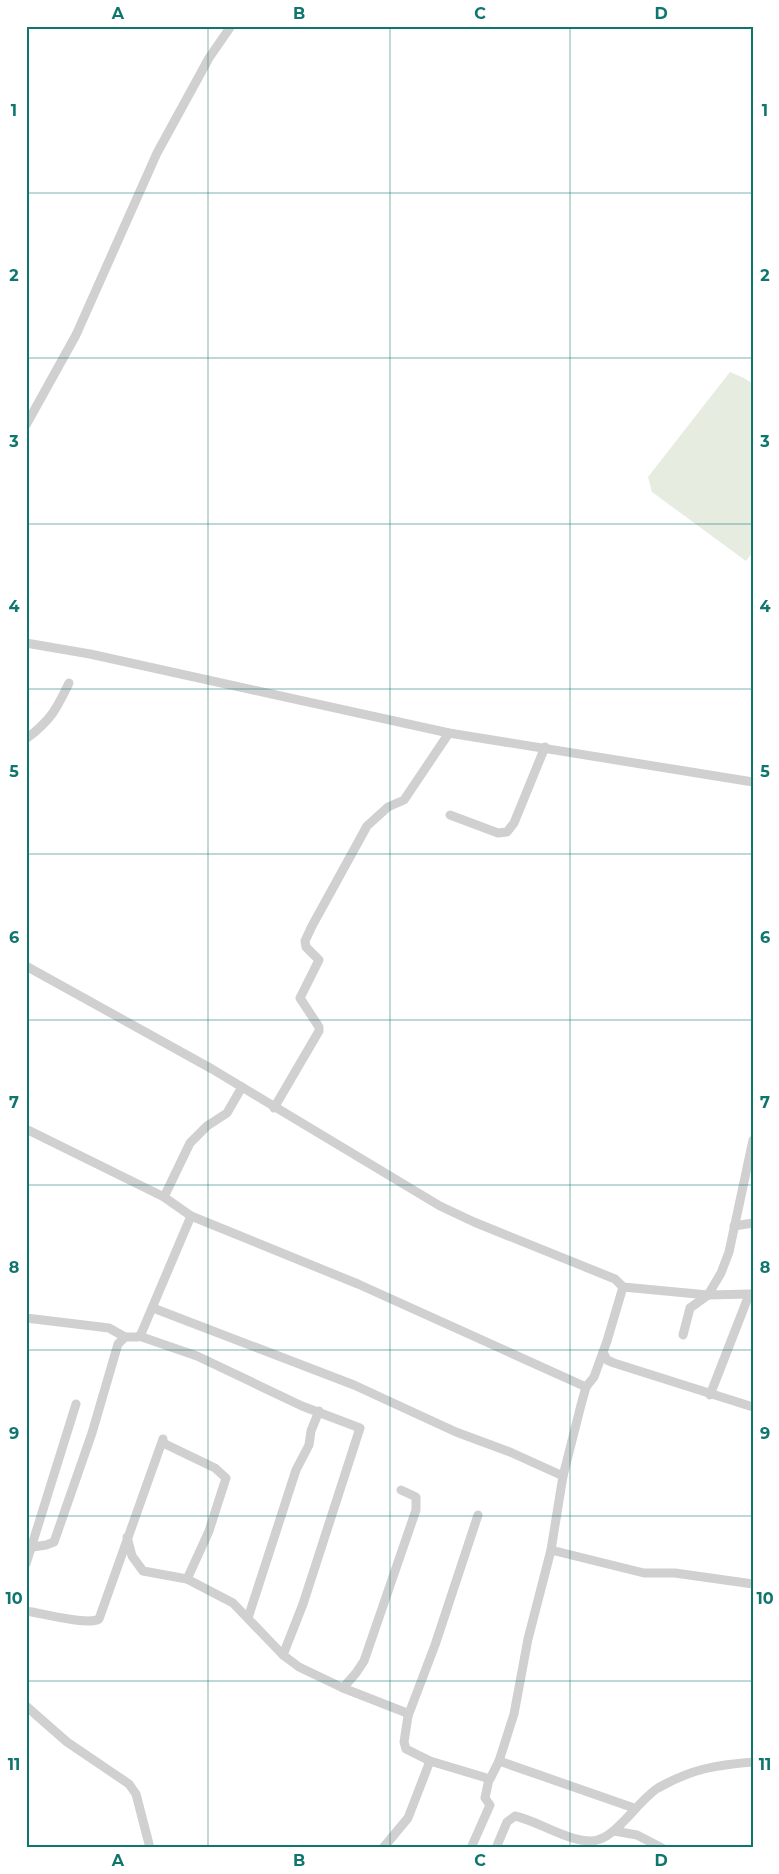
<svg xmlns="http://www.w3.org/2000/svg" width="779" height="1874" font-family="Montserrat,sans-serif">
<style>
.green{fill:#e6ecdf}
.lines{fill:none;stroke-linecap:round;stroke-linejoin:round}
.minor{stroke:#d0d0d0;stroke-width:9}
.grid{fill:none;stroke:#0f766e;stroke-width:1;stroke-opacity:0.55}
.neatline{fill:none;stroke:#0f766e;stroke-width:2}
.grid-label{font-size:16px;text-anchor:middle;font-weight:bold;fill:#0f766e}
</style>
<rect width="100%" height="100%" fill="#fff"/>
<polygon class="green" points="730,372 744,378 753,384 753,552 746,561 652,492 648,477"/>
<g class="lines">
<g class="minor">
<polyline points="26,425 76,335 157,153 209,58 231,26"/>
<polyline points="26,643 90,654 449,733 753,782"/>
<path d="M26,739C51,720 56,710 69,683"/>
<polyline points="450,815 498,833 507,832 514,823 545,747"/>
<path d="M26,966L212,1069L440,1206L474,1222L615,1279L623,1287L607,1341L594,1377L586,1387L581,1405L563,1476L551,1550L528,1639L514,1714L499,1761L490,1779L430,1761L406,1749L404,1742L408,1716L407,1713L343,1688L299,1667L283,1655L233,1603L187,1579L209,1531L226,1478L215,1468L163,1443V1439L99,1619C87,1626 41,1613 26,1611"/>
<polyline points="274,1108 319,1031 319,1027 300,998 319,960 306,947 305,941 312,926 367,826 388,807 404,800 449,733"/>
<polyline points="26,1129 164,1197 191,1216 358,1284 586,1387"/>
<polyline points="164,1197 190,1143 207,1126 227,1113 242,1087"/>
<polyline points="734,1226 753,1223"/>
<polyline points="623,1287 708,1295 750,1294"/>
<polyline points="153,1308 354,1385 456,1432 510,1452 563,1476"/>
<polyline points="26,1318 109,1328 125,1337"/>
<polyline points="683,1335 690,1308 708,1295 721,1273 729,1252 753,1140"/>
<polyline points="139,1336 197,1356 302,1406 360,1428 303,1604 283,1655"/>
<polyline points="603,1352 607,1360 614,1363 753,1407"/>
<polyline points="710,1395 747,1300 753,1293"/>
<polyline points="127,1537 132,1556 143,1571 187,1579"/>
<polyline points="26,1548 46,1545 54,1542 92,1433 118,1344 125,1337 138,1337 141,1334 191,1216"/>
<polyline points="551,1550 644,1573 675,1573 753,1584"/>
<polyline points="26,1564 76,1404"/>
<polyline points="248,1618 296,1470 309,1445 311,1431 319,1411"/>
<polyline points="343,1688 356,1673 364,1661 416,1510 416,1497 401,1490"/>
<polyline points="26,1706 67,1742 129,1784 136,1794 150,1848"/>
<polyline points="408,1716 435,1645 478,1515"/>
<polyline points="499,1761 634,1808"/>
<polyline points="614,1831 637,1835 662,1848"/>
<polyline points="383,1848 408,1818 430,1761"/>
<polyline points="471,1848 490,1805 485,1798 489,1779"/>
<path d="M496,1848L507,1822L515,1816C538,1821 567,1841 591,1841C615,1841 637,1801 658,1788C691,1769 716,1765 753,1762"/>
</g>
</g>
<path class="grid" d="M208,26V1848M390,26V1848M570,26V1848M26,193H753M26,358H753M26,524H753M26,689H753M26,854H753M26,1020H753M26,1185H753M26,1350H753M26,1516H753M26,1681H753"/>
<rect width="779" height="1874" fill="none" stroke="#ffffff" stroke-width="55"/>
<rect x="28" y="28" width="724" height="1818" class="neatline"/>
<g class="grid-label">
<text x="118" y="19">A</text>
<text x="299" y="19">B</text>
<text x="480" y="19">C</text>
<text x="661" y="19">D</text>
<text x="14" y="116">1</text>
<text x="765" y="116">1</text>
<text x="14" y="281">2</text>
<text x="765" y="281">2</text>
<text x="14" y="447">3</text>
<text x="765" y="447">3</text>
<text x="14" y="612">4</text>
<text x="765" y="612">4</text>
<text x="14" y="777">5</text>
<text x="765" y="777">5</text>
<text x="14" y="943">6</text>
<text x="765" y="943">6</text>
<text x="14" y="1108">7</text>
<text x="765" y="1108">7</text>
<text x="14" y="1273">8</text>
<text x="765" y="1273">8</text>
<text x="14" y="1439">9</text>
<text x="765" y="1439">9</text>
<text x="14" y="1604">10</text>
<text x="765" y="1604">10</text>
<text x="14" y="1770">11</text>
<text x="765" y="1770">11</text>
<text x="118" y="1866">A</text>
<text x="299" y="1866">B</text>
<text x="480" y="1866">C</text>
<text x="661" y="1866">D</text>
</g>
</svg>
